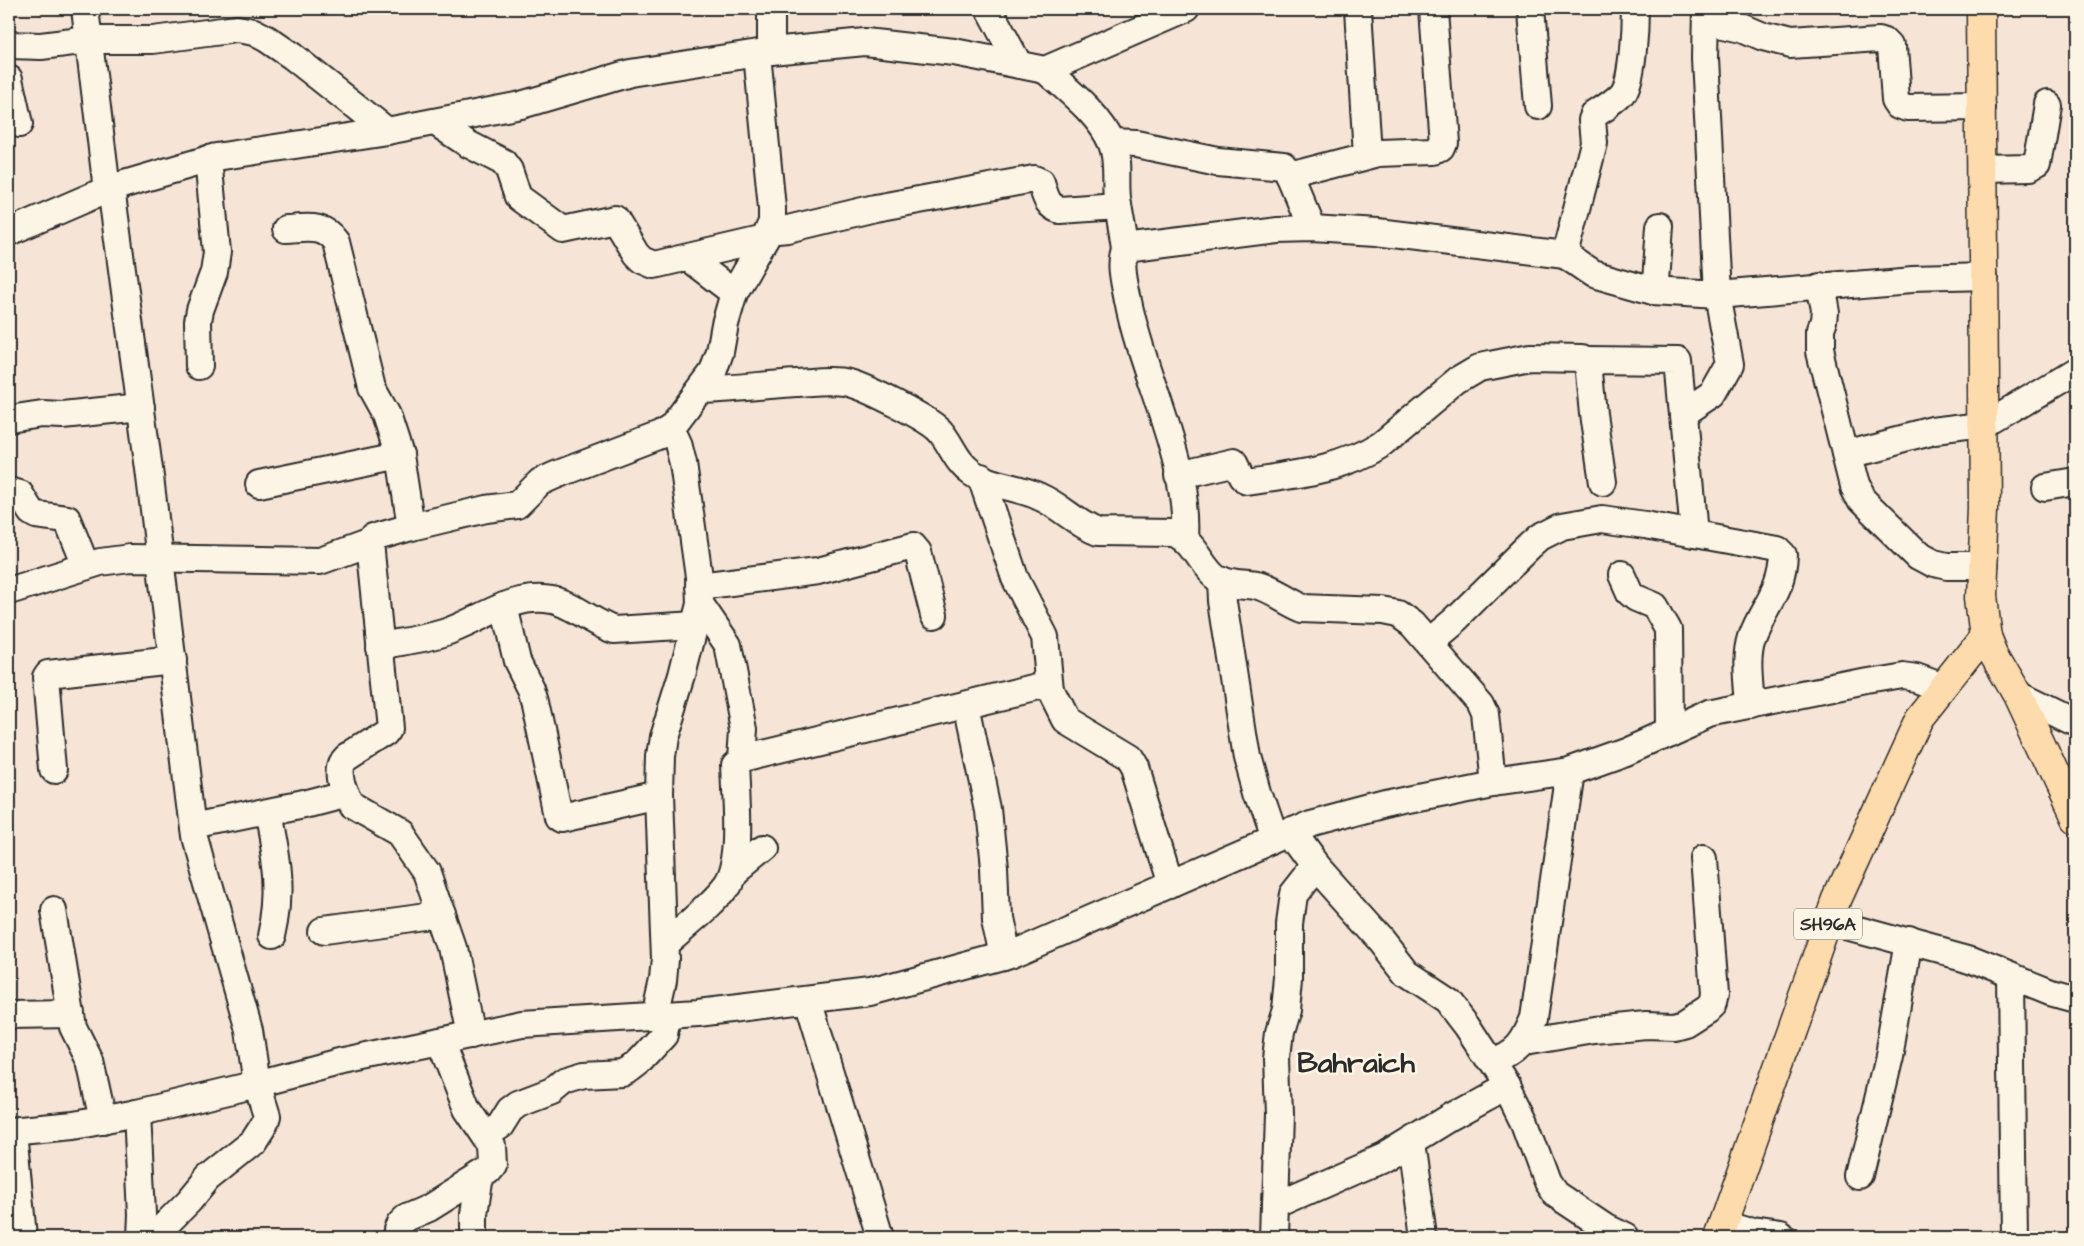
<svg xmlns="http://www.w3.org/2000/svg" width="2084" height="1246" font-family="'Architects Daughter',sans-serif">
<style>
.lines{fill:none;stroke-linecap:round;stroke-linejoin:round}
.minor-casing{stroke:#2b2b2b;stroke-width:30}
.major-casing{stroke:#2b2b2b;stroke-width:31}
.minor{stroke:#fcf5e5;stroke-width:26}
.major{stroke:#fddbac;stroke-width:28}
.labels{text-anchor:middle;stroke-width:5;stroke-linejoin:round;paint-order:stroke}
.shield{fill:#fcf5e5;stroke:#6a6863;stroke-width:1}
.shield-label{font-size:18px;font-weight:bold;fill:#2b2b2b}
.town-label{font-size:29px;font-weight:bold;fill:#2b2b2b;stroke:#fcf5e5}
</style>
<rect width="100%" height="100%" fill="#f6e5d7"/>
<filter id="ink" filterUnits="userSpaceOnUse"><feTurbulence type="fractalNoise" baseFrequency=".02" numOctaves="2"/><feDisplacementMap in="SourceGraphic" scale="10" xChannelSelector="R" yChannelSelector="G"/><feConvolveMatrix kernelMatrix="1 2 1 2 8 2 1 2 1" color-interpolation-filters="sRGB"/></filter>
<g filter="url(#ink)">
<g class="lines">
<defs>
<g id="minor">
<polyline points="85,9 107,190"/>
<polyline points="989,9 1019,65"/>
<polyline points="1358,9 1367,155"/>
<polyline points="1530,9 1538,106"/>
<polyline points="1707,20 1742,28 1763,37 1790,44 1881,38 1887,40 1892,45 1896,99 1900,105 1908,108 1983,107"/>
<polyline points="9,45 41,46 89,40 153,40 237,29 254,32 267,39 292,56 387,131"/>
<polyline points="771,51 771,9"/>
<path d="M1045,70C1068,90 1101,116 1112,144C1119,161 1115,181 1117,198C1119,215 1123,231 1125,248L1276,229L1312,228L1377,232L1565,255L1594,143L1592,120L1594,115C1603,109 1615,102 1622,94C1633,82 1635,26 1635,9"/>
<polyline points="9,79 19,124"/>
<polyline points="435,122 468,144 503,162 509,170 518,197 563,230 615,219 636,254 642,260 654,265 765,239"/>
<polyline points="1112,143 1136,144 1218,161 1284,167 1289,173 1312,228"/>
<polyline points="1983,170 2028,169 2037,165 2047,104"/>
<polyline points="1290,176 1378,153 1435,151 1441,148 1443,143 1433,9"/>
<polyline points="111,188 149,469 194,836 249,1030 257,1084 267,1116 264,1125 253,1142 208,1178 189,1201 162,1228 143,1237"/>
<path d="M286,229C306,228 323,223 336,242L372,388L387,415L400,455L411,527"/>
<path d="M769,229L777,230L788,229L875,208L1034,179L1041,182C1045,194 1046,206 1060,210L1118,206"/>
<polyline points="9,232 111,188 216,157 387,131 521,105 630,73 771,51 865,42 954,52 1045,70 1186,9"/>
<path d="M1125,248C1119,266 1125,283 1128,301C1143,378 1190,460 1185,539"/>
<polyline points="1565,255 1593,274 1653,291 1656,282 1660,226"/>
<polyline points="688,258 734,293"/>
<polyline points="1819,285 1824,314 1823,325 1820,333 1820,351 1854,486 1861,500 1918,556 1933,564 1946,567 1983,567"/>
<polyline points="1653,291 1717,295 1912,279 1984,277"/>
<polyline points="1586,360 1678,361 1694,534"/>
<polyline points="199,366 198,321 200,310 214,272 217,252 208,159"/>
<path d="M701,390C733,389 764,385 796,383C813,382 832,379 849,383C867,388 928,418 940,431C952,445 956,462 972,473C992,487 1018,486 1040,497C1061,506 1076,524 1098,532L1175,533C1197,545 1201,567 1217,578C1228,585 1243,584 1255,586C1272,590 1285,602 1301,608L1383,611L1398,614L1412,624L1481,704L1486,715L1493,782"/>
<polyline points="1683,414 1713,394 1730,364 1717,295 1705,58 1706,9"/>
<polyline points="9,419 42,414 62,415 141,407"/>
<polyline points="1846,454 1934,431 1985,425 2075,371"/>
<path d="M1178,475L1234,462L1241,476L1247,481C1293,474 1341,470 1381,444L1458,380L1480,367L1530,357L1583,358L1588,362L1593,414L1603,482"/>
<polyline points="981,477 1015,578 1045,637 1050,690"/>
<polyline points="259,484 400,455"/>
<polyline points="2045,487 2075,482"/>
<polyline points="9,491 20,494 31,512 36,515 67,519 86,566"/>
<polyline points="370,543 373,538 411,527 486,509 517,505 540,482 558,474 660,435 671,428 713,372 720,352 725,324 734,293 765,239 772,222 772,208 757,54"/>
<polyline points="1622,575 1630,593 1636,598 1655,606 1668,629 1669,732"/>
<polyline points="1222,580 1223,601 1247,757 1257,793 1273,840"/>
<polyline points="699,586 818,571 913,546 918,552 934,615"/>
<path d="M9,591L100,562L130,558L320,561L370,543L389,728L386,732L347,757C335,768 346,791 351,805L400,833L427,872L453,948L471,1035"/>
<polyline points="700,604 728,645 744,728 742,759"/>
<polyline points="504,606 517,661 531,689 535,702 559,816 562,818 659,796"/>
<path d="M1429,642L1454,621L1530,546L1540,537L1562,526L1602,519L1645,525L1777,549L1783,555C1782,593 1763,606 1752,637C1745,658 1750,684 1751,706"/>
<path d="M380,646C401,642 423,639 443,633C478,622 513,592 552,600C573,604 593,623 614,630L695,625"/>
<polyline points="2018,695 2075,723"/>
<polyline points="966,705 988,809 994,869 996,918 1004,956"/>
<polyline points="54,770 46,677 48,674 173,660"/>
<path d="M267,812C276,858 283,889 272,936"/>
<polyline points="193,827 304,804 346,793"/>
<polyline points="1290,832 1315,866 1382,941 1407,973 1448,1000 1468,1026 1507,1086 1525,1122 1547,1182 1555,1194 1606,1228 1625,1237"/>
<polyline points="733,872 762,848"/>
<polyline points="54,910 73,1027 90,1061 103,1120"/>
<polyline points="1829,921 1968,959 2050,992 2075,999"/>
<polyline points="324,931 442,915"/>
<path d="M665,944C684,926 711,907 726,886C743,861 736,796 735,765L742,759L1038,687L1046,688L1050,690L1065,720L1128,758L1134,768L1170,885"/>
<polyline points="2011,977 2014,1237"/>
<polyline points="808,1000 880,1237"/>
<polyline points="9,1015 71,1014"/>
<polyline points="655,1016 663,980 665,959 659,796 660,756 663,736 682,675 700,604 699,577 683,463 678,443 671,428"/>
<polyline points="1524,1042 1594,1030 1646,1025 1674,1026 1685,1023 1707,1009 1712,1004 1714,995 1704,858"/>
<path d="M1492,1062C1518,1053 1524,1042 1534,1018L1570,771"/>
<polyline points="137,1113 142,1214 141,1237"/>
<polyline points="9,1131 74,1125 137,1113 257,1084 339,1062 522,1024 698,1013 870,992 1010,954 1310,824 1385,804 1493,782 1570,771 1626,751 1709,714 1866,682 1902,676 1917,678 1944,688"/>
<polyline points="13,1131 23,1237"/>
<polyline points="486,1135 500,1126 510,1110 518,1104 552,1091 564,1081 584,1075 622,1073 630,1069 639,1062 664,1035 667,1015"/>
<polyline points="1411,1142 1424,1237"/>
<polyline points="1860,1177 1889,1056 1909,942"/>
<polyline points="1275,1206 1384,1158 1449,1118 1507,1086"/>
<polyline points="1723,1224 1753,1233 1781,1237"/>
<polyline points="397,1237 397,1230 400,1224 406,1218 429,1208 488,1171 493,1165 492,1146 467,1109 440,1041"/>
<polyline points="474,1237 474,1214 480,1176"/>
<polyline points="1274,1237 1278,1114 1276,1058 1279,1033 1286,1010 1289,978 1289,923 1293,894 1315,866"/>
</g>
<g id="major">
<polyline points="1981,9 1985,508 1981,596 1986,635 1993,652 2018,695 2075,817"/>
<polyline points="1718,1237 1837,900 1920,718 1986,635"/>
</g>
</defs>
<use href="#minor" class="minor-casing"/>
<use href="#major" class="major-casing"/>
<use href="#minor" class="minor"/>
<use href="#major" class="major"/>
</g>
</g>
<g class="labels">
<rect class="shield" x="1794" y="908.5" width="68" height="31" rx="4"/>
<g class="shield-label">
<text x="1828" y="930">SH96A</text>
</g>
<g class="town-label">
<text x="1356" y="1072">Bahraich</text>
</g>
</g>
<rect width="2084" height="1246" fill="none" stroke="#fcf5e5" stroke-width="30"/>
<rect x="15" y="15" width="2054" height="1216" fill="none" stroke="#2b2b2b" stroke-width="2" filter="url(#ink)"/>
</svg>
